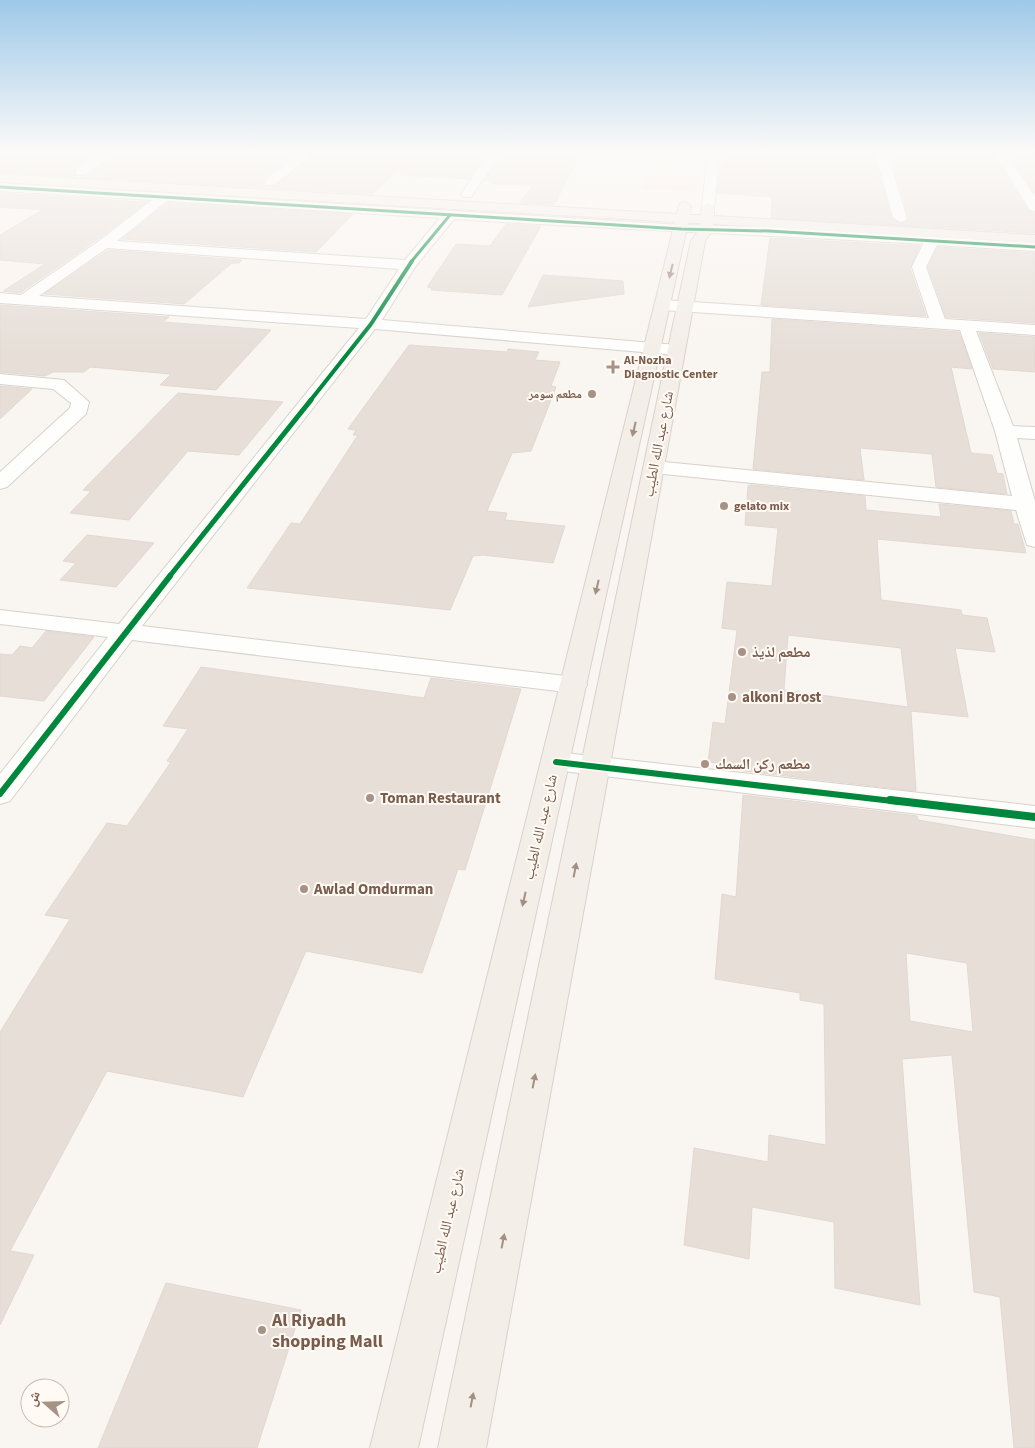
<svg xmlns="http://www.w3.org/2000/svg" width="1035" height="1448" font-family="'Source Sans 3','Noto Naskh Arabic',sans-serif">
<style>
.medical{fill:#fae9e9}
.building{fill:#e6ded7;stroke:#e2d8d2;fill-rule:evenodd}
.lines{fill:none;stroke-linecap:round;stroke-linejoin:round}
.minor-casing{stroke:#d7d1cb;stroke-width:2}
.major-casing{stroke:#dad1cc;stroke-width:2}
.minor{fill:#fefefd;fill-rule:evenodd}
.major{fill:#f3eee8;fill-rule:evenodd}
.cycleway-far4-casing{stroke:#fffaf3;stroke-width:4.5}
.cycleway-far3-casing{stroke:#fffaf3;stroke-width:5.5}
.cycleway-far2-casing{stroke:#fffaf3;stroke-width:8}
.cycleway-far1-casing{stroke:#fffaf3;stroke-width:9}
.cycleway-casing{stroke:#fffaf3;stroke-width:11}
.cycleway-far4{stroke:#00873e;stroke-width:3}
.cycleway-far3{stroke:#00873e;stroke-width:4}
.cycleway-far2{stroke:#00873e;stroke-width:5}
.cycleway-far1{stroke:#00873e;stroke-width:6}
.cycleway{stroke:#00873e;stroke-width:8}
.oneway{fill:#a48f83}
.poi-dot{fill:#a69286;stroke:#fffaf3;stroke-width:2}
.labels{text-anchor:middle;stroke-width:4;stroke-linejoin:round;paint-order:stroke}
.far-poi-label{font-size:12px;font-weight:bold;fill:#7a5c4d;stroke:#fffaf3;text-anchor:start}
.street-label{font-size:15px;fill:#7a5c4d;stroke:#fffaf3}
.poi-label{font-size:15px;font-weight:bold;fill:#7a5c4d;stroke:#fffaf3;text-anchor:start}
.near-poi-label{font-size:18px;font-weight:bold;fill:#7a5c4d;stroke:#fffaf3;text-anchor:start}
</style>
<rect width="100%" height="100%" fill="#f9f5f0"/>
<polygon class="medical" points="646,173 701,176 698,192 642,189"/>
<g class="building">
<polygon points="11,152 100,152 75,167 75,177 0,172 0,158"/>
<polygon points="120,152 300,152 264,178 262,183 266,187 275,186 318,152 488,152 469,179 400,175 400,168 373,194 80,177 85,177"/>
<polygon points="504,152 582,152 554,205 520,203 533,185 492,184 493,181 485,180"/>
<polygon points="724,152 873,152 891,218 900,224 907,222 909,217 889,152 992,152 1028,211 1035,213 1035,233 771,218 772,197 717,193"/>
<polygon points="1008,152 1035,152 1035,194"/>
<polygon points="0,193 147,202 98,239 20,293 3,291 45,264 0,260 0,235 42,210 0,207"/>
<polygon points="168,203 353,214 316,252 122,239"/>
<polygon points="506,224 541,226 502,295 431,290 432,288 427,287 456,244 490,246"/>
<polygon points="770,238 920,246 910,268 926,316 761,305"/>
<polygon points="938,247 1035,253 1035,323 946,317 928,267"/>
<polygon points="108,250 242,260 239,263 232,263 184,304 44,294"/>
<polygon points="543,275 623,281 624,294 528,307"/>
<polygon points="0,305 169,317 163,322 271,330 216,390 160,385 171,374 90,367 84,372 53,372 45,376 0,372"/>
<polygon points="772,319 959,332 972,369 951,367 971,453 992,455 997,473 1003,474 1007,494 936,487 932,454 860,448 864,480 753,469 762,372 770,372"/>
<polygon points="979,333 1035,337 1035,372 993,369"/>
<polygon points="409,345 507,352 508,349 539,352 535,360 560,362 551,386 556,387 531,451 512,453 487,511 507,513 505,520 565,526 553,563 483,555 473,556 450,610 247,588 291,523 300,524 358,435 353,435 356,430 348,429"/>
<polygon points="0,386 32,389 0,419"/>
<polygon points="178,393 283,402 239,455 188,451 129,520 70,513 91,491 83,490"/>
<path d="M751,485L865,496L866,510L941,517L939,504L1011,511L1014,524H1018L1026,553L877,539L881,600L961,610L962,615L987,618L995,652L955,648L968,717L911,711L916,791L744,771L741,770V766L708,762L713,722L725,724L737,630L722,628L727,582L772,586L778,528L745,525L748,486ZM788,635L901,648L908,707L784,690Z"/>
<polygon points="87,535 154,543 116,587 60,580 76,563 63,561"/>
<polygon points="46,631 94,637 44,701 0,696 0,654 12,655 20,646 32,648"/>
<polygon points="201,667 424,698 431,678 521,689 465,870 458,869 422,973 306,951 243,1097 107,1071 10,1251 34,1255 0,1325 0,1032 70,919 45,915 107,823 127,826 171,762 167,761 188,729 163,726"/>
<path d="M743,795L917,816L918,820L1035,840V1448H1014L1000,1297L974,1292L952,1055L902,1059L920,1305L835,1288L834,1222L752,1207L749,1259L684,1245L694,1148L768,1162L769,1135L826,1145L824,1004L800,1000V993L715,979L722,894L736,897ZM906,953L967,963L973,1032L910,1021Z"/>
<polygon points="166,1283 301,1310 257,1448 98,1448"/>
</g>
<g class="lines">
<defs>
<g id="minor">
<polygon points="104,152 118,152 84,175 76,175 76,169"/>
<polygon points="303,152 316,152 274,185 266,185 264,182 266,179"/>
<polygon points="490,152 502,152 471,197 463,197 461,194"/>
<polygon points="708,152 720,152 714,207 708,211 702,207"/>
<polygon points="875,152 887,152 907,218 905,221 900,222 893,218"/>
<polygon points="994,152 1006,152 1035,197 1035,211 1030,210"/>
<path d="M0,183L681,225L769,227L1035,243V251L937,245L926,267L945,319L1035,325V335L976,331L1013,426L1035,427V439L1017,438L1035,501V547L1027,545L1016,510L654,473L647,471L644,467L647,463L654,461L1012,496L995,431L960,330L663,310L655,305L663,300L929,318L912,267L923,244C767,235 610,229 454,219L415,267L382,320L677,345L683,346L685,350L683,354L677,355L375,329L142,626L574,677L583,679L587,685L583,691L574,693L132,640L10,801L0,804V774L108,637L0,624V610L119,624L359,328L0,303V293L21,295L99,241L152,200L0,191ZM167,201L440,218L405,260L117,241ZM107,248L399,269L366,319L39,296Z"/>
<polygon points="0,374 64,380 89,402 86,414 7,487 0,489 0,472 70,408 71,403 53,389 0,384"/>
<polygon points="556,752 1035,806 1035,828 546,769 542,762 546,755"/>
</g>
<polygon id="major" points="0,174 677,214 680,203 685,202 691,206 690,215 701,215 702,207 708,203 714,207 714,216 1035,235 1035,243 713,224 713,230 705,241 486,1448 438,1448 677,306 691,241 699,230 700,223 688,223 418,1448 370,1448 675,222 0,182"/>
</defs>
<use href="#minor" class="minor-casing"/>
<use href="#major" class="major-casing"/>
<use href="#minor" class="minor"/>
<use href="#major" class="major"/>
<defs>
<g id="cycleway-far4">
<polyline points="0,187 681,229 769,231 1035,247"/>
<polyline points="411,262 450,215"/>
</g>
<polyline id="cycleway-far3" points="310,401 371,324 412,261"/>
<polyline id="cycleway-far2" points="169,577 311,400"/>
<g id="cycleway-far1">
<polyline points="556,762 901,802"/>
<polyline points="0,794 170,576"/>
</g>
<polyline id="cycleway" points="890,800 1035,817"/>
</defs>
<use href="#cycleway-far4" class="cycleway-far4-casing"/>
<use href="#cycleway-far3" class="cycleway-far3-casing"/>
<use href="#cycleway-far2" class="cycleway-far2-casing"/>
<use href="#cycleway-far1" class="cycleway-far1-casing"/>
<use href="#cycleway" class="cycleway-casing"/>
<use href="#cycleway-far4" class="cycleway-far4"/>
<use href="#cycleway-far3" class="cycleway-far3"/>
<use href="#cycleway-far2" class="cycleway-far2"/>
<use href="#cycleway-far1" class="cycleway-far1"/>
<use href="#cycleway" class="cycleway"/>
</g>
<defs><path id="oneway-solid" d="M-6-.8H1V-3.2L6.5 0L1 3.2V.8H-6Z" transform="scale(1.25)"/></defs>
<g class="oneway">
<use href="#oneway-solid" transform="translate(671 271) rotate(103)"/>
<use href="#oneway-solid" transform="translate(634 429) rotate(103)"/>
<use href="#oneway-solid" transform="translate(597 587) rotate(103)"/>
<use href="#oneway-solid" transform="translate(575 870) rotate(-79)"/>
<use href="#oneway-solid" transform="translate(524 899) rotate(103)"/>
<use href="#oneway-solid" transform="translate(534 1081) rotate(-79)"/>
<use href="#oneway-solid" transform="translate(503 1241) rotate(-79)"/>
<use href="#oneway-solid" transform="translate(472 1400) rotate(-79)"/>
</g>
<linearGradient id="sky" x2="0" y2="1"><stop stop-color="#9ec9e9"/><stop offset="0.43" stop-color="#fcfaf8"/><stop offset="1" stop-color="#fcfaf8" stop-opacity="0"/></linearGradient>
<rect width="1035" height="355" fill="url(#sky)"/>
<g class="poi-dot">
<path d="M610.5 359.5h5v5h5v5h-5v5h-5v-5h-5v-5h5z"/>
<circle cx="592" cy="394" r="5"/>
<circle cx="724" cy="506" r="5"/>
<circle cx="742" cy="652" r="5"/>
<circle cx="732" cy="697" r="5"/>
<circle cx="705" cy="764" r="5"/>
<circle cx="370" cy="798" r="5"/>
<circle cx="304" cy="889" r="5"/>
<circle cx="262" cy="1330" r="5"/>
</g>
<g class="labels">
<g class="far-poi-label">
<text x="624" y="364">Al-Nozha<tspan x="624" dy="14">Diagnostic Center</tspan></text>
<text x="582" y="398" text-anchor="end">مطعم سومر</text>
<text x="734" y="510">gelato mix</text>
</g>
<g class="street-label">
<text transform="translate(658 444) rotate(-79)" y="5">شارع عبد الله الطيب</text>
<text transform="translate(540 827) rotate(-77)" y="5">شارع عبد الله الطيب</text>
<text transform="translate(447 1221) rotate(-77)" y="5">شارع عبد الله الطيب</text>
</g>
<g class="poi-label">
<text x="752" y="657">مطعم لذيذ</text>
<text x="742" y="702">alkoni Brost</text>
<text x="715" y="769">مطعم ركن السمك</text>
<text x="380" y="803">Toman Restaurant</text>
<text x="314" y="894">Awlad Omdurman</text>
</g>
<g class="near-poi-label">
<text x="272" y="1326">Al Riyadh<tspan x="272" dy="21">shopping Mall</tspan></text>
</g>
</g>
<g transform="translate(45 1403) rotate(290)"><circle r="24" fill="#fffaf3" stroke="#cabbb1"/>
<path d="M0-4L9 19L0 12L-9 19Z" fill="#a69286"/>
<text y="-8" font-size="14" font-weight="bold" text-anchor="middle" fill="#7a5c4d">ش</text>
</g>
</svg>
